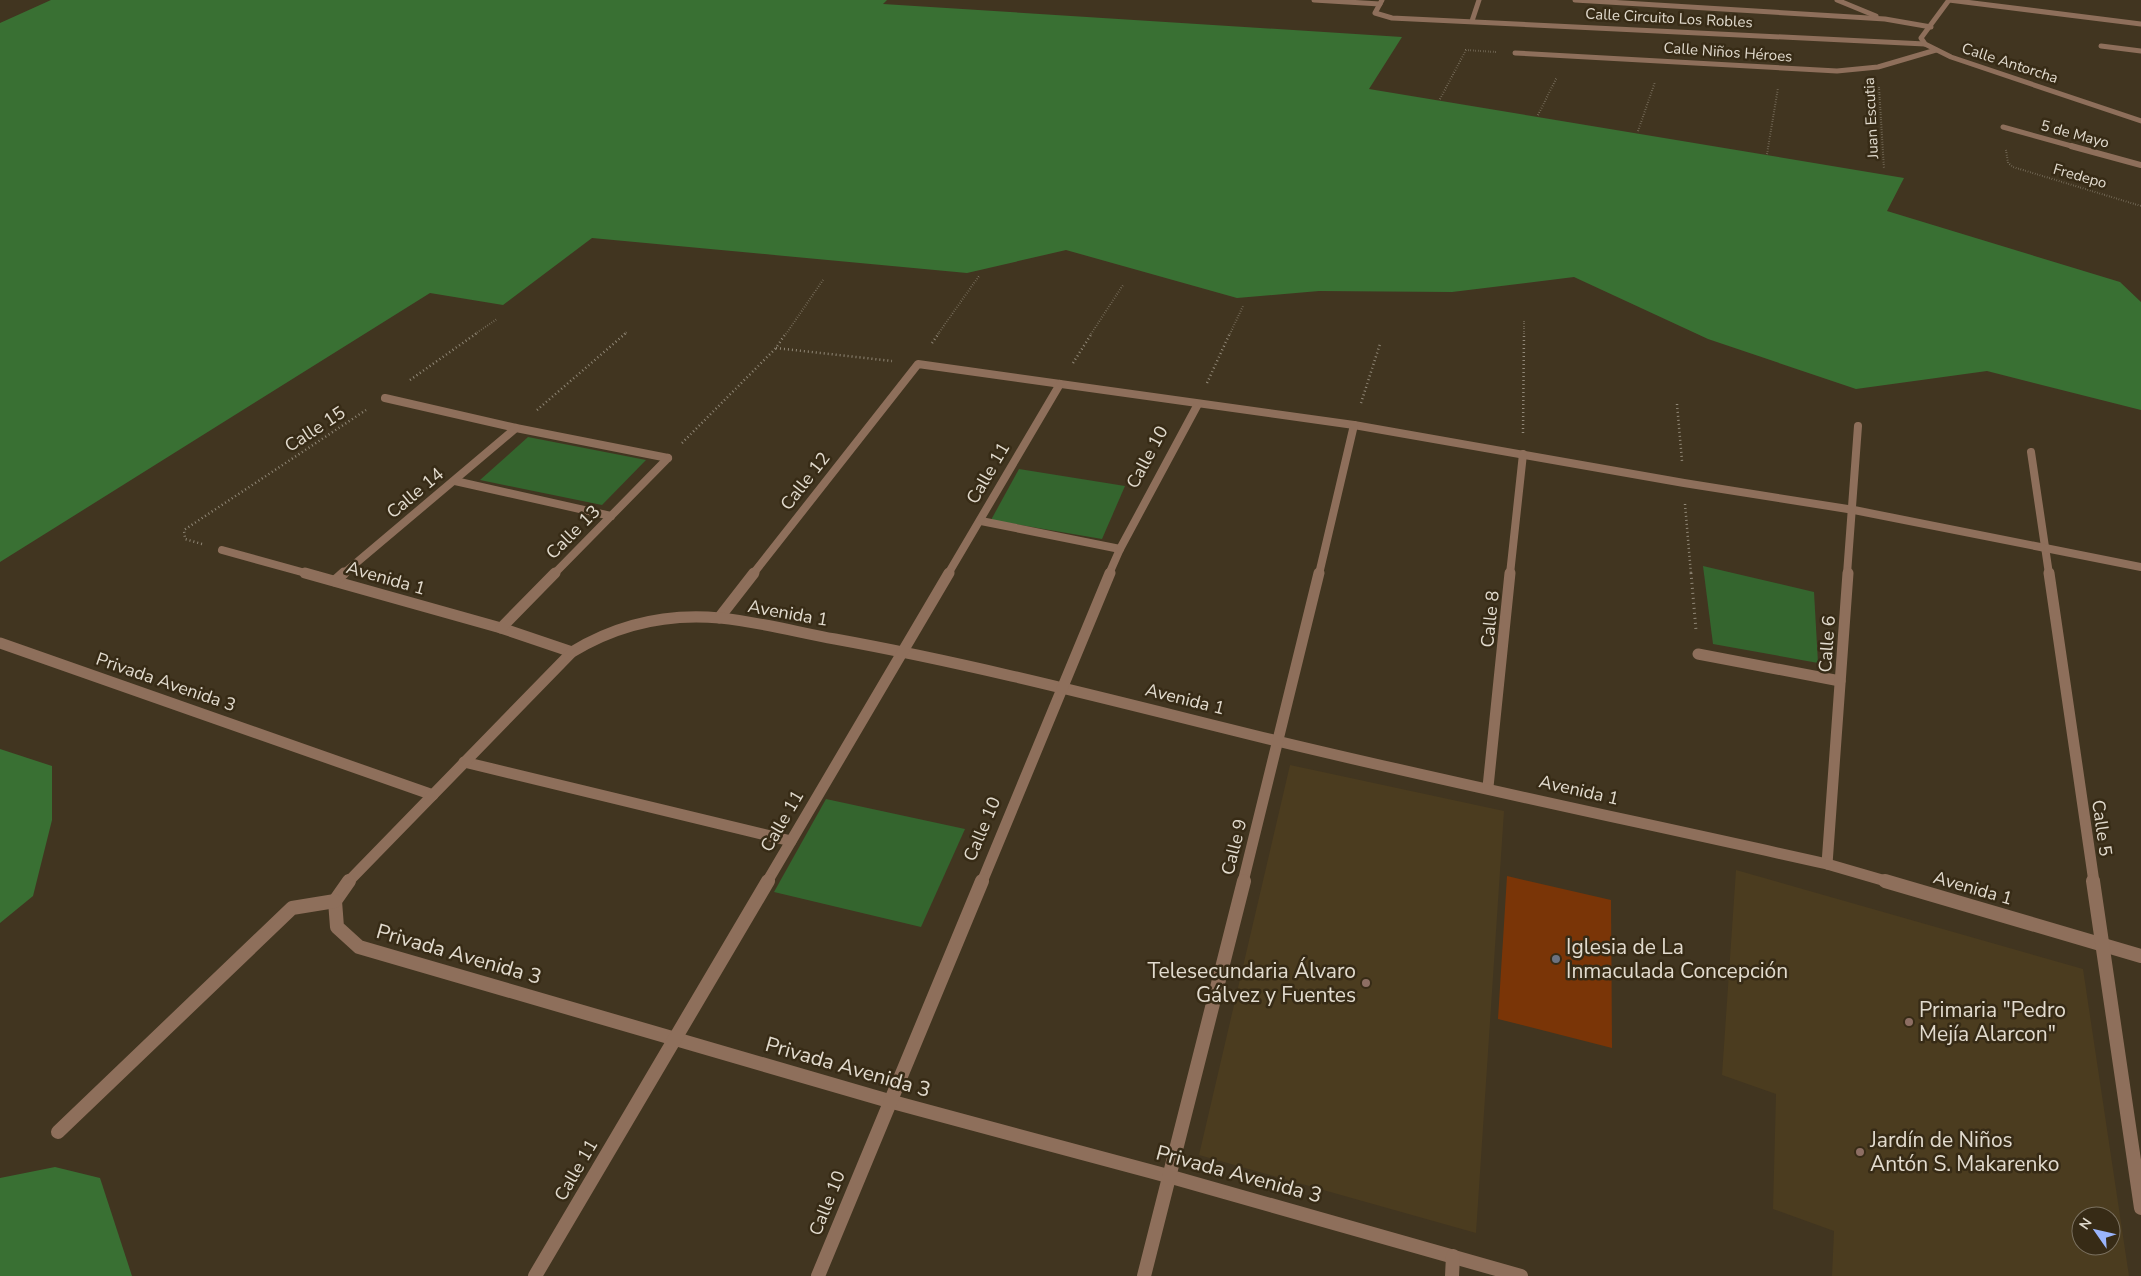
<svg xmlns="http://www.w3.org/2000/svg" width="2141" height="1276" font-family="'Nunito Sans',sans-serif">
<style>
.built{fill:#4b3c1f;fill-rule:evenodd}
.green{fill:#34652e}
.forest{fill:#397033}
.building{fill:#7a3507}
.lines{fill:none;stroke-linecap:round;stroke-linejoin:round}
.path-far2{stroke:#918877;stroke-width:2;stroke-dasharray:0.5 2;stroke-linecap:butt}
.path-far1{stroke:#918877;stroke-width:2.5;stroke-dasharray:1 3;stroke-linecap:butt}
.path{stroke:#918877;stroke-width:3;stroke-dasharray:1 4;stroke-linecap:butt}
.minor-far4{stroke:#8e6f5b;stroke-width:5}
.minor-far3{stroke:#8e6f5b;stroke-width:6}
.minor-far2{stroke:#8e6f5b;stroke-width:8}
.minor-far1{stroke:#8e6f5b;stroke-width:11}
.minor{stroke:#8e6f5b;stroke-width:14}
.tertiary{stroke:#8e6f5b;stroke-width:5}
.worship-dot{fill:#6b7280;stroke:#372b16;stroke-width:2}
.education-dot{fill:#8d6e63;stroke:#372b16;stroke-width:2}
.labels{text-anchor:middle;stroke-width:5;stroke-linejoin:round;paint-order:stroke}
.far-street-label{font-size:15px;fill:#e2dbce;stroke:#372b16}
.street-label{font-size:18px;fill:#e2dbce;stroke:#372b16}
.near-poi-label{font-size:21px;fill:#e2dbce;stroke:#372b16;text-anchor:start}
.near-street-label{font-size:21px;fill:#e2dbce;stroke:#372b16}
</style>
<rect width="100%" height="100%" fill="#413520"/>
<g class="built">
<polygon points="1290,765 1504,811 1476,1233 1199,1155"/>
<path d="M1736,870L2083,969L2129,1276H1832L1834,1231L1773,1209L1776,1094L1722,1075ZM2081,1216H2111V1246H2081Z"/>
</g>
<g class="green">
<polygon points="528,437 646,460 602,505 480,480"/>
<polygon points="1019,469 1125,486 1102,539 991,520"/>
<polygon points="1703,566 1814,592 1818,663 1713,644"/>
<polygon points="826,799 965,829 921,927 774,892"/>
</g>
<g class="forest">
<polygon points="51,0 887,0 883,4 1402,37 1369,89 1904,178 1887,211 2120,282 2141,302 2141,410 1987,371 1856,389 1708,339 1574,277 1452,292 1319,291 1237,298 1066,250 967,273 592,238 503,305 430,293 0,562 0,23"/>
<polygon points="0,749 52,766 52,820 33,896 0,923"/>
<polygon points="55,1167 100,1178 132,1276 0,1276 0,1178"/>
</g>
<polygon class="building" points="1507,876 1611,900 1612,1048 1498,1019"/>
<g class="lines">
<g class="path-far2">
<polyline points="1879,87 1884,169"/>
<polyline points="1440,99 1466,50 1496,52"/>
<polyline points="1538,115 1557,77"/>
<polyline points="1638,131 1655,82"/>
<polyline points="2006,150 2008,163 2013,167 2141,206"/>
<polyline points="1767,154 1778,88"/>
<polyline points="475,334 497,319"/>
<polyline points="624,334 627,332"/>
<polyline points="786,334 823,280"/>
<polyline points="938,334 979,276"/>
<polyline points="1091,334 1123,285"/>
<polyline points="1230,334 1243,306"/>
<polyline points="1524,334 1524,320"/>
</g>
<g class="path-far1">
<polyline points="932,343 939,333"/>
<polyline points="776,348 892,361"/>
<polyline points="1073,363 1092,333"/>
<polyline points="410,380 477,333"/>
<polyline points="1207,383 1230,333"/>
<polyline points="1361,403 1380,344"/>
<polyline points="1677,404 1682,461"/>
<polyline points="537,410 626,333"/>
<polyline points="1523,433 1524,333"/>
<polyline points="682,443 776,348 786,333"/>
<polyline points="1685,504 1691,574"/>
<polyline points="202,544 185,539 184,530 366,410"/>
</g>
<polyline class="path" points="1691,573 1696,630"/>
<g class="minor-far4">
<polyline points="1314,0 1380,4"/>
<polyline points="1382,0 1375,13 1392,18 1925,44"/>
<polyline points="1575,0 1885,19 1931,27"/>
<polyline points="1837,0 1876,16"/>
<polyline points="1949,0 2141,24"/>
<polyline points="1472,21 1479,0"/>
<polyline points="2101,46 2141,51"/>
<polyline points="1515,53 1837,71 1878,67 1936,50"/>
<polyline points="2003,127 2075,147"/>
</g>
<polyline class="minor-far3" points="2071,146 2141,165"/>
<g class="minor-far2">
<polyline points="385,398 516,428 668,458"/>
<polyline points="2031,452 2049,574"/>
<polyline points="455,481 611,516"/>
<polyline points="981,521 1120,549"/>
<polyline points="222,550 309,574"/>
<polyline points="343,574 516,428"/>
<polyline points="554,574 668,458"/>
<polyline points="753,574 918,364 1354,425 1684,483 1854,510 2141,567"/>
<polyline points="948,574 1060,384"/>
<polyline points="1109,574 1120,549 1198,404"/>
<polyline points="1319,574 1354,425"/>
<polyline points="1510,574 1523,454"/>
<polyline points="1847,574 1858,426"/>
</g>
<g class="minor-far1">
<polyline points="305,573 501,628 572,652"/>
<polyline points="2049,573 2094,882"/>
<polyline points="335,581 344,573"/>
<polyline points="719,618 754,573"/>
<polyline points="501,628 555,573"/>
<polyline points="0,643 433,795"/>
<polyline points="1698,654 1840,681"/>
<polyline points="464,762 791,841"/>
<polyline points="1488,787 1510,573"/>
<polyline points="1827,864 1848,573"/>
<path d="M348,882L572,652C618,624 666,613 720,618C759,622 797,632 835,639C984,666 1130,705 1277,741C1460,785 1644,823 1827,864L1889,882"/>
<polyline points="767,882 949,573"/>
<polyline points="982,882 1110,573"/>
<polyline points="1243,882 1319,573"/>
</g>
<g class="minor">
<polyline points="349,881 335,901 337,927 359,947 889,1101 1168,1176 1521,1276"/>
<polyline points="1885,881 2141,956"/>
<polyline points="2093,881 2141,1208"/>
<polyline points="58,1132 292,908 335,901"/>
<polyline points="535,1276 768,881"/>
<polyline points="818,1276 982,881"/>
<polyline points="1144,1276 1244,881"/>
<polyline points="1452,1276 1453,1256"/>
</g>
<polyline class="tertiary" points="1949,0 1921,38 1925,44 1951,57 2141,121"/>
</g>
<circle class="worship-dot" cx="1556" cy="959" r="5"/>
<g class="education-dot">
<circle cx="1366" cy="983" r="5"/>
<circle cx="1909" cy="1022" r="5"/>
<circle cx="1860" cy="1152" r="5"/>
</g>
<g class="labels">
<g class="far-street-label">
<text transform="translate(1669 18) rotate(3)" y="5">Calle Circuito Los Robles</text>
<text transform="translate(1728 52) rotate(4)" y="5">Calle Niños Héroes</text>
<text transform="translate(2010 63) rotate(18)" y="5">Calle Antorcha</text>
<text transform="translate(1871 118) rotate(-93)" y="5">Juan Escutia</text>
<text transform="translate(2075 134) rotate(15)" y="5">5 de Mayo</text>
<text transform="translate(2080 176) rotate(16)" y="5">Fredepo</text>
</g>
<g class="street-label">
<text transform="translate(315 429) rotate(-33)" y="6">Calle 15</text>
<text transform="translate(1147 457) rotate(-62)" y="6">Calle 10</text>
<text transform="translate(988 473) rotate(-60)" y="6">Calle 11</text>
<text transform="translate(805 481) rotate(-52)" y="6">Calle 12</text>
<text transform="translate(415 493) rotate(-40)" y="6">Calle 14</text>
<text transform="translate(573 532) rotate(-45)" y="6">Calle 13</text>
<text transform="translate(386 578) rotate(16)" y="6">Avenida 1</text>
<text transform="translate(788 613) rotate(10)" y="6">Avenida 1</text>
<text transform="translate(1490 619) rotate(-84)" y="6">Calle 8</text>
<text transform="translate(1827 644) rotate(-86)" y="6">Calle 6</text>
<text transform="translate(166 682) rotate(19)" y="6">Privada Avenida 3</text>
<text transform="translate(1185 699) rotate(14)" y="6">Avenida 1</text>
<text transform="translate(1579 790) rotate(13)" y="6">Avenida 1</text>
<text transform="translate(782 821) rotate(-60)" y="6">Calle 11</text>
<text transform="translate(2102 828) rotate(82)" y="6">Calle 5</text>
<text transform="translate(982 829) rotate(-67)" y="6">Calle 10</text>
<text transform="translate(1234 847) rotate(-76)" y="6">Calle 9</text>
<text transform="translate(1973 888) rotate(16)" y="6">Avenida 1</text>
<text transform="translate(576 1170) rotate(-60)" y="6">Calle 11</text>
<text transform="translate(827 1203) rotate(-68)" y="6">Calle 10</text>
</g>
<g class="near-poi-label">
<text x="1566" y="954">Iglesia de La<tspan x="1566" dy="24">Inmaculada Concepción</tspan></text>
<text x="1356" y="978" text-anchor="end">Telesecundaria Álvaro<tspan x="1356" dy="24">Gálvez y Fuentes</tspan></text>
<text x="1919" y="1017">Primaria "Pedro<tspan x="1919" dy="24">Mejía Alarcon"</tspan></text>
<text x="1870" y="1147">Jardín de Niños<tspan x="1870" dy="24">Antón S. Makarenko</tspan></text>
</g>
<g class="near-street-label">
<text transform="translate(459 954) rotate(16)" y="7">Privada Avenida 3</text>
<text transform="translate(848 1067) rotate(16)" y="7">Privada Avenida 3</text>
<text transform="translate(1239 1174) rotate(15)" y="7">Privada Avenida 3</text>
</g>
</g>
<g transform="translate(2096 1231) rotate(304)"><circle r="24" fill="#372b16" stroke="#7b7160"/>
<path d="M0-4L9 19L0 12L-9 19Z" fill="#9ab5fd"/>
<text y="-8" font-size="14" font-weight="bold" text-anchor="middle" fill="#e2dbce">N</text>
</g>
</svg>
